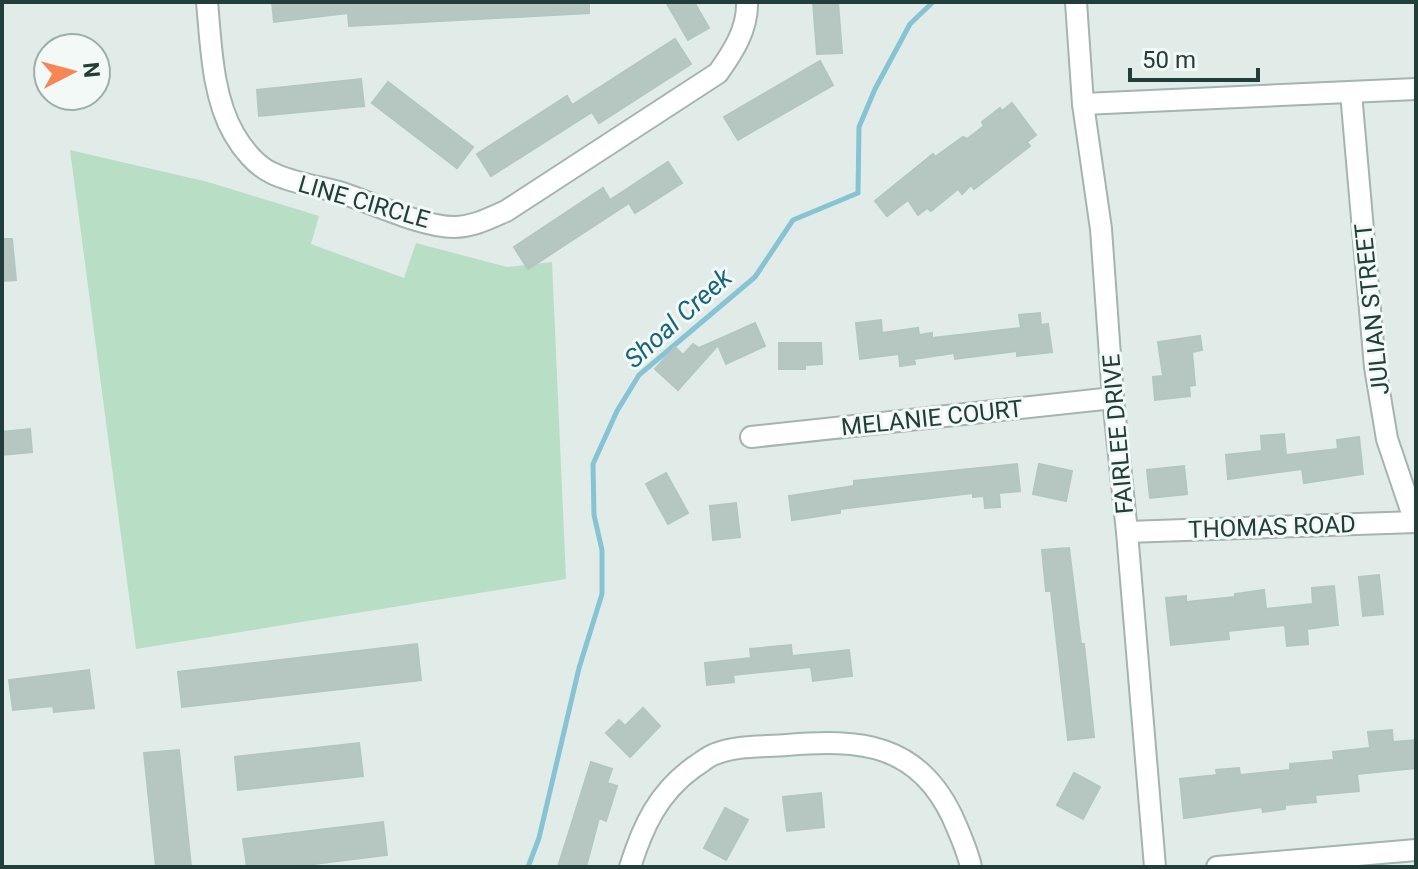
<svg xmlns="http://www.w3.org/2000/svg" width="1418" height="869" font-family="Roboto,sans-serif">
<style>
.green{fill:#b9dec6}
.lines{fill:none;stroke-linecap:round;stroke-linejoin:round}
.stream{stroke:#87c3d3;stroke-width:5}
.building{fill:#b6c7c1;stroke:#b3c6c0;stroke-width:2}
.minor-casing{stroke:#a4b4b0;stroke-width:24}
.minor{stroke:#fff;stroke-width:20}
.labels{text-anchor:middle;stroke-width:6;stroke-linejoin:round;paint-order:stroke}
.street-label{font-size:24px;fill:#213e38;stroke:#f2f9f6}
.water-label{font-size:26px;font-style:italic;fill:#19657c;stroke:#f2f9f6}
</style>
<rect width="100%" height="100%" fill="#e1ece8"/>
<polygon class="green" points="70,150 208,182 319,216 311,244 404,278 416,243 507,267 552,262 566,579 136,649"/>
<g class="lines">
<polyline class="stream" points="528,867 539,838 579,668 602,594 602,550 594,515 593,464 617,411 639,375 755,277 793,220 858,193 859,127 875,89 910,24 933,2"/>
</g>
<g class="building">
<polygon points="272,2 589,2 589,13 349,26 348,13 274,22"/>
<polygon points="666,2 694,2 709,28 688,40"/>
<polygon points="813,2 838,2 842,53 817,54"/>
<polygon points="675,39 691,64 599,123 592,112 491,176 477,154 567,96 572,105"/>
<polygon points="820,61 833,85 738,140 724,117"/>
<polygon points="361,79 364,106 259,116 257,90"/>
<polygon points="388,82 473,147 457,168 372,103"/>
<polygon points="1012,103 1036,135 1027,142 1030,146 974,189 971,185 962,194 958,189 931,211 927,208 918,215 908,200 887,216 875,201 933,154 935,157 963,137 967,139 984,126 982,122 1000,108 1002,111"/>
<polygon points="668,162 682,183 635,213 629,203 528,269 514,247 603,188 610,200"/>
<polygon points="2,239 12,239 16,280 2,281"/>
<polygon points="1040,313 1041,325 1048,324 1052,352 1017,356 1017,351 955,359 954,353 914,359 915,364 900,366 899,354 860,359 856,323 881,320 882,333 918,328 919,335 932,333 932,338 1021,328 1019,315"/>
<polygon points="755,323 765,346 726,364 718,345 678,390 655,369 675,347 683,355 693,344 699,348"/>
<polygon points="1200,336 1202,350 1192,352 1195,385 1189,386 1190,396 1155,400 1153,377 1163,376 1158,342"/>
<polygon points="779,343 821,343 822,364 805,365 805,369 779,369"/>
<polygon points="30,429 32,452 2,455 2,432"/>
<polygon points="1284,434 1286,455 1338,449 1337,440 1359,437 1363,474 1304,483 1302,469 1228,479 1226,455 1262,451 1261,436"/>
<polygon points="1017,464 1020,491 999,493 1000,507 985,508 984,496 973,497 973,493 840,509 840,513 792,520 789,496 854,486 854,481"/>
<polygon points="1039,464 1072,471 1066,501 1033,494"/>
<polygon points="1184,466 1187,494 1150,498 1147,470"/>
<polygon points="666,473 688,513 668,524 646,484"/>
<polygon points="736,503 740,537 713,540 710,506"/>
<polygon points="1069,548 1081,644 1084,644 1094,737 1068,740 1051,591 1046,591 1042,550"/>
<polygon points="1379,575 1383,614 1363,616 1359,577"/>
<polygon points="1334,586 1338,625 1307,629 1308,644 1287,646 1285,625 1228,631 1229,639 1171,645 1166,598 1186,596 1186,602 1235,597 1235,594 1264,590 1266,609 1313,604 1312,588"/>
<polygon points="417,644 421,680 182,707 178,672"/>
<polygon points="791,645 792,656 849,650 852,676 813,681 811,667 733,675 734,682 707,685 705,663 751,658 750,649"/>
<polygon points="89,670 94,708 54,712 53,706 13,710 9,680"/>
<polygon points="643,708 660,726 630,757 606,733 619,720 625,726"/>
<polygon points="1392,730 1393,742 1416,740 1416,768 1357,774 1359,791 1315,795 1316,802 1285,805 1285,809 1263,812 1262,807 1184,818 1180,779 1217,775 1216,770 1239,768 1240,775 1290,770 1290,764 1334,760 1333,752 1370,748 1368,732"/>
<polygon points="359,743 363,776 238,790 235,757"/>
<polygon points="179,750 191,867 156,867 144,753"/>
<polygon points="591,762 612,769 607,783 617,786 606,821 599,818 586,867 558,867"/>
<polygon points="1074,773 1100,787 1083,819 1057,805"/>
<polygon points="821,793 824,827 787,831 783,797"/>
<polygon points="725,808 748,820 726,860 704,848"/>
<polygon points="383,822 387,855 290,867 247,867 243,839"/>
</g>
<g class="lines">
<defs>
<g id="minor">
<path d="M207,2C211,44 212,96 234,134C242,148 256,166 272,173C294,184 319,186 342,193C372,203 423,227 454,227C473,227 490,218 506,211L718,73C733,52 748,29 747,2"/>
<polyline points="1076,2 1083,104 1101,229 1113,398 1127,532 1155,867"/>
<polyline points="1351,93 1375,367 1387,439 1415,522"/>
<polyline points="1083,104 1416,89"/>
<polyline points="751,437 1113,398"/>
<polyline points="1127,532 1416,522"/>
<path d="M630,867C643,826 658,793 694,767C701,763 708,756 715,754C736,745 764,747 787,745C860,739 917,743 952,816C959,832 967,849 971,867"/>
<polyline points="1217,867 1416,850"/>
</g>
</defs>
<use href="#minor" class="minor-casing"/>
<use href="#minor" class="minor"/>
</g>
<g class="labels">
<g class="street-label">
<text transform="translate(364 202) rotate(16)" y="8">LINE CIRCLE</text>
<text transform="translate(1372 309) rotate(-96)" y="8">JULIAN STREET</text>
<text transform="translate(932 418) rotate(-6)" y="8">MELANIE COURT</text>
<text transform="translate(1118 434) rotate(-95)" y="8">FAIRLEE DRIVE</text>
<text transform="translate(1272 527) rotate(-2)" y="8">THOMAS ROAD</text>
</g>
<g class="water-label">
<text transform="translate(678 318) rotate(-42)" y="9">Shoal Creek</text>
</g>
</g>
<rect width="1418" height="869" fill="none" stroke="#213e38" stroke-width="8"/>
<g transform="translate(72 72) rotate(84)"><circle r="38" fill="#f2f9f6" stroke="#9eaeaa" stroke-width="2"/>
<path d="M0-6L14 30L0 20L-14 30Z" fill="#f68755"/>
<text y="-12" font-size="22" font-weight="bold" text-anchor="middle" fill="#213e38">N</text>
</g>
<path d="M1130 68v12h128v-12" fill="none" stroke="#213e38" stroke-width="4"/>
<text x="1142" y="68" font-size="24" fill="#213e38" stroke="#f2f9f6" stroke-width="6" paint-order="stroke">50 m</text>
</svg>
